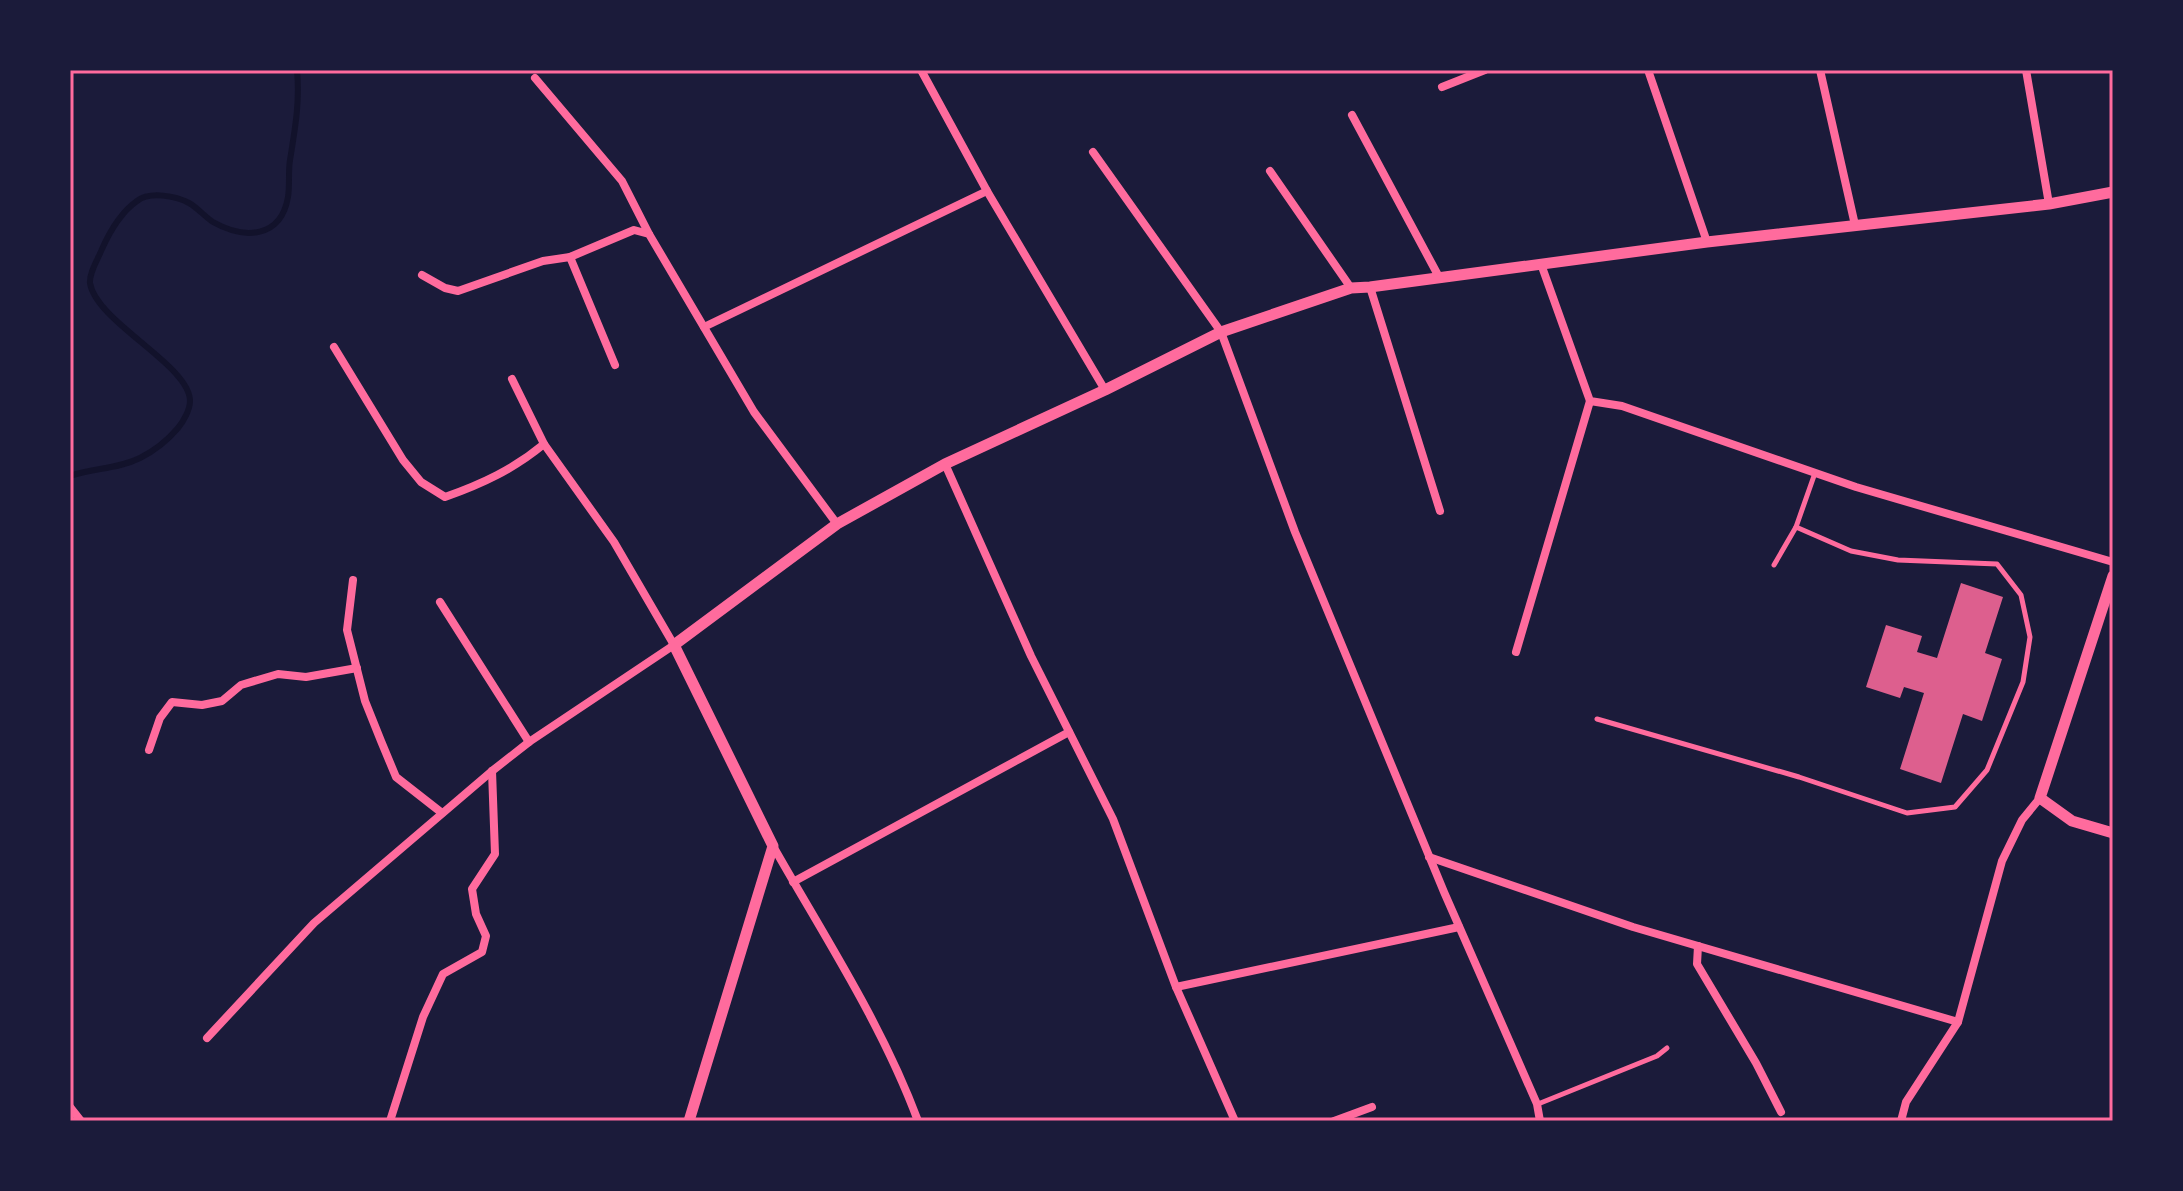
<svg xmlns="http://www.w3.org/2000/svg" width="2183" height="1191" font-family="'PT Serif',serif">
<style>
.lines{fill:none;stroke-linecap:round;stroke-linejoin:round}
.stream{stroke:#12122b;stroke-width:6}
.building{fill:#dd5f8e}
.service{stroke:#ff6b9d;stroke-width:5}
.minor{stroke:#ff6b9d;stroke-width:8}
.tertiary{stroke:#ff6b9d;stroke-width:11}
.neatline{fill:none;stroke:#ff6b9d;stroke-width:3}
</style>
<rect width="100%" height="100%" fill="#1b1b3a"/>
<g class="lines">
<path class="stream" d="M70,476C93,468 118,469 140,458C156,450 167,441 178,428C183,422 190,410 190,401C190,365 96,322 90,283C89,273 98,259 102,249C110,231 120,213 137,201C150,191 176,196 189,203C198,208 205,217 213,222C245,240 281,238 288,197C290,185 288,172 290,160C295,129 300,102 297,70"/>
</g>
<polygon class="building" points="1961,583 2003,597 1985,653 2002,659 1982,721 1963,714 1941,783 1900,769 1924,693 1904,687 1900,698 1866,687 1886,625 1922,636 1917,652 1937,658"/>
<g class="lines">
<g class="service">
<polyline points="1796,527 1815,473"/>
<polyline points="1597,719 1799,777 1907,813 1955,807 1987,770 2023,682 2030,637 2021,595 1997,564 1898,560 1851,551 1796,527 1774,565"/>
<polyline points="1538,1104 1657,1056 1667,1048"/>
</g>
<g class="minor">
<polyline points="921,70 987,191 1105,390"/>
<polyline points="1648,70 1707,242"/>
<polyline points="1820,70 1855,225"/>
<polyline points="2026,70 2049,204"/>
<polyline points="535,78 622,181 649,234"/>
<polyline points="1442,87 1485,70"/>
<polyline points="1352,115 1439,277"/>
<polyline points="1093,152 1221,332 1295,532 1444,892 1537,1104 1540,1121"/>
<polyline points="1270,171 1351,288"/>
<polyline points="570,257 615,365"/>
<polyline points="1541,264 1590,401 1622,406 1856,487 2113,562"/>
<polyline points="422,275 445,288 458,291 543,261 570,257 634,230 649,234 754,412 837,524"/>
<polyline points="1370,287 1440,511"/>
<polyline points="704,327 987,191"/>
<path d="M334,347L403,460L421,482L445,497C482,484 514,469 544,444"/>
<polyline points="945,464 1031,656 1113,819 1176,987 1235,1121"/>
<polyline points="353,580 347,630 365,701 381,741 396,777 442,813"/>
<polyline points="440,602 529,742"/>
<polyline points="1516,652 1590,401"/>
<polyline points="149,750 160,718 172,702 202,705 222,701 241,685 278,674 306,677 357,668"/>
<path d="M773,846C824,936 882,1024 918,1121"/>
<polyline points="1429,857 1633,927 1958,1022"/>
<polyline points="793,882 1069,732"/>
<polyline points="1698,946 1697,964 1756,1063 1781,1112"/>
<polyline points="1176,987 1459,927"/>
<polyline points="207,1038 314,923 492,771 529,742 674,645 614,542 544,444 512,379"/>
<polyline points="70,1107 81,1121"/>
<polyline points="390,1121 423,1017 443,974 482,952 486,936 476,914 472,889 495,854 492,771"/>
<polyline points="1334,1121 1372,1107"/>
<polyline points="1901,1121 1906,1102 1958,1022 2002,861 2022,820 2040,798"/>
</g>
<g class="tertiary">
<polyline points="2113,576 2040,798 2072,821 2113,833"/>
<polyline points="689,1121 773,846 674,645 837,524 945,464 1105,390 1221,332 1351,288 1370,287 1707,242 2049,204 2113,192"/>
</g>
</g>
<rect width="2183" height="1191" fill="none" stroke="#1b1b3a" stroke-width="144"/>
<rect x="72" y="72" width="2039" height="1047" class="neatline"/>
</svg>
